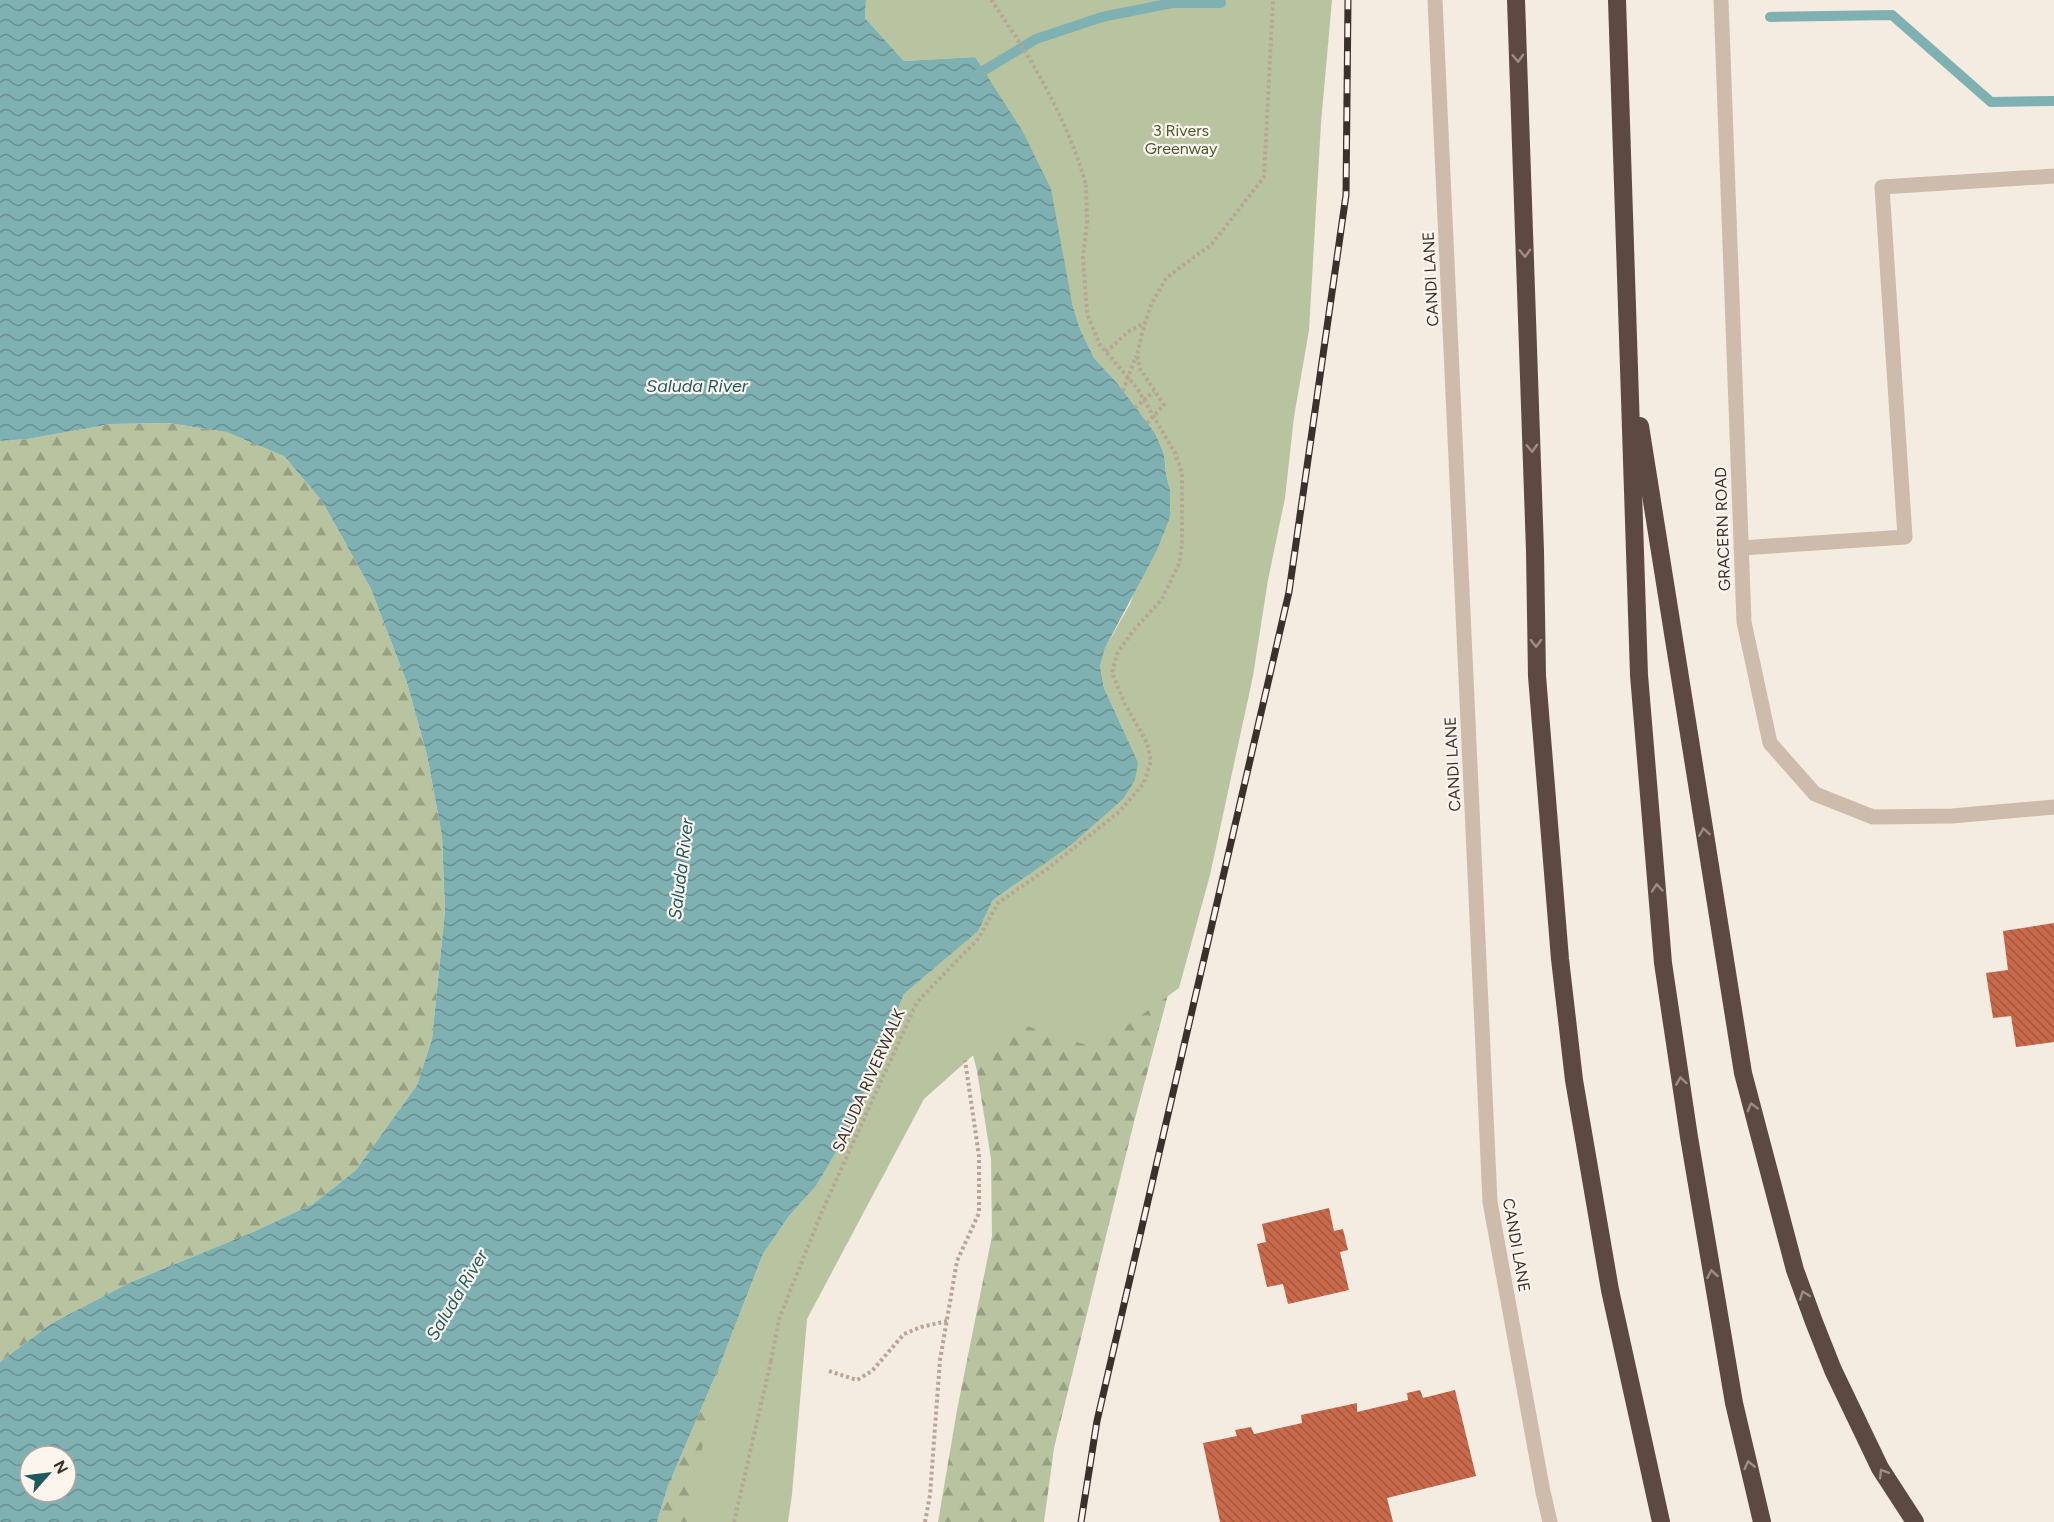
<svg xmlns="http://www.w3.org/2000/svg" width="2054" height="1522" font-family="Figtree,sans-serif">
<style>
.forest{fill:url(#forest-firs)}
.park{fill:#b8c4a0}
.water{fill:url(#water-waves);fill-rule:evenodd}
.lines{fill:none;stroke-linecap:round;stroke-linejoin:round}
.stream{stroke:#7fb0b2;stroke-width:10}
.building{fill:url(#building-back-hatch)}
.path{stroke:#b9a596;stroke-width:4;stroke-dasharray:3 3;stroke-linecap:butt}
.service{stroke:#cdbbac;stroke-width:15}
.minor{stroke:#cdbbac;stroke-width:15}
.motorway{stroke:#5c4a42;stroke-width:18}
.rail-casing{stroke:#3b302b;stroke-width:7}
.rail{stroke:#fbf5ee;stroke-width:4.5;stroke-dasharray:14;stroke-linecap:butt}
.path-bridge{stroke:#b9a596;stroke-width:4;stroke-dasharray:3 3;stroke-linecap:butt}
.oneway{stroke:#9c8e87}
.labels{text-anchor:middle;stroke-width:4.5;stroke-linejoin:round;paint-order:stroke}
.park-label{font-size:16px;fill:#4a5a2e;stroke:#fbf5ee}
.street-label{font-size:16px;fill:#3b302b;stroke:#fbf5ee}
.water-label{font-size:18px;font-style:italic;fill:#1f5a5e;stroke:#fbf5ee}
</style>
<defs>
<pattern id="forest-firs" width="22" height="20" patternUnits="userSpaceOnUse" patternTransform="scale(1.5)"><rect width="22" height="20" fill="#b8c4a0"/><path d="M5 1l3.5 6h-7zM16 11l3.5 6h-7z" fill="#97a083"/></pattern>
<pattern id="water-waves" width="16" height="10" patternUnits="userSpaceOnUse" patternTransform="scale(1.5)"><rect width="16" height="10" fill="#7fb0b2"/><path d="M0 5q4-4 8 0t8 0" fill="none" stroke="#699091"/></pattern>
<pattern id="building-back-hatch" width="6" height="6" patternUnits="userSpaceOnUse" patternTransform="scale(1.5)"><rect width="6" height="6" fill="#c8694b"/><path d="M-1 5l2 2M0 0l6 6M5-1l2 2" fill="none" stroke="#a4573f"/></pattern>
</defs>
<rect width="100%" height="100%" fill="#f4ebe1"/>
<g class="forest">
<polygon points="168,423 226,432 284,456 322,501 371,589 407,683 427,755 442,836 445,911 432,1039 417,1085 356,1170 313,1204 253,1232 131,1282 52,1323 0,1362 0,441 28,439 111,424"/>
<polygon points="1105,648 1190,913 1134,1122 1054,1448 1044,1522 938,1522 957,1410 992,1236 991,1159 977,1071 948,957 1138,762"/>
<polygon points="749,1292 759,1522 657,1522 668,1486 719,1367"/>
</g>
<polygon class="park" points="866,0 1332,0 1321,123 1309,330 1294,417 1285,498 1268,580 1253,676 1210,875 1179,988 1096,1048 1020,1024 979,1050 924,1099 807,1319 792,1494 788,1522 689,1522 698,1468 719,1367 763,1254 789,1216 816,1186 848,1132 904,994 978,931 993,900 1072,844 1138,762 1104,688 1100,666 1105,648 1130,604 1170,490 1166,474 1164,454 1155,433 1118,384 1094,358 1080,329 1072,303 975,57 904,61 865,18"/>
<path class="water" d="M0,0H866L865,18L904,61L975,57L1023,132L1051,189L1072,303L1080,329L1094,358L1118,384L1155,433L1164,454L1166,474L1170,490V517L1157,550L1105,648L1100,666L1104,688L1138,762L1135,780L1123,799L1072,844L993,900L978,931L904,994L848,1132L816,1186L789,1216L763,1254L719,1367L668,1486L657,1522H0V1362L52,1323L131,1282L253,1232L313,1204L356,1170L417,1085L432,1039L445,911L442,836L427,755L407,683L371,589L322,501L284,456L226,432L168,423L111,424L28,439L0,441ZM30,1456H66V1492H30Z"/>
<g class="lines">
<g class="stream">
<polyline points="1770,17 1892,15 1991,102 2054,101"/>
<polyline points="973,77 1036,39 1102,17 1172,3 1221,3"/>
</g>
</g>
<g class="building">
<polygon points="2054,923 2054,1042 2016,1047 2011,1016 1993,1018 1986,973 2008,970 2003,931"/>
<polygon points="1329,1208 1334,1231 1343,1229 1348,1250 1340,1252 1349,1290 1288,1304 1283,1284 1267,1287 1257,1244 1266,1242 1262,1224"/>
<polygon points="1420,1390 1423,1398 1455,1390 1476,1476 1387,1498 1393,1522 1220,1522 1203,1443 1237,1436 1235,1430 1251,1427 1254,1434 1302,1423 1301,1415 1357,1403 1357,1412 1408,1400 1407,1393"/>
</g>
<g class="lines">
<g class="path">
<path d="M991,0C1031,57 1067,118 1086,185"/>
<polyline points="1106,352 1129,331 1145,323"/>
<polyline points="1123,391 1136,356"/>
<polyline points="1135,408 1154,391"/>
<polyline points="1147,423 1164,405 1140,369 1137,355 1142,333 1151,305 1166,278 1212,244 1264,177 1273,0"/>
<polyline points="829,1371 857,1380 872,1371 904,1334 921,1327 947,1321"/>
<polyline points="734,1522 771,1361"/>
<polyline points="925,1522 930,1495 940,1360 957,1261 979,1213 979,1156 965,1060"/>
</g>
<polyline class="service" points="1741,548 1905,537 1882,187 2054,176"/>
<g class="minor">
<polyline points="1435,0 1490,1202 1543,1492 1550,1522"/>
<polyline points="1721,0 1744,622 1770,743 1815,794 1873,817 1952,816 2054,807"/>
</g>
<g class="motorway">
<polyline points="1516,0 1535,551 1537,676 1560,959 1574,1080 1610,1290 1661,1522"/>
<polyline points="1617,0 1639,675 1663,963 1689,1137 1734,1403 1762,1522"/>
<polyline points="1640,426 1743,1073 1795,1270 1814,1322 1833,1370 1880,1468 1915,1522"/>
</g>
<defs>
<polyline id="rail" points="1081,1522 1097,1421 1289,592 1346,195 1348,0"/>
</defs>
<use href="#rail" class="rail-casing"/>
<use href="#rail" class="rail"/>
<polyline class="path-bridge" points="771,1361 779,1319 823,1209 917,1002 978,939 998,903 1047,869 1119,812 1144,783 1151,761 1147,743 1125,704 1112,673 1117,654 1132,632 1162,599 1179,564 1182,545 1182,473 1175,453 1158,424 1137,388 1100,345 1087,314 1083,257 1087,222 1086,185"/>
</g>
<defs><path id="oneway-chevron" d="M-2-3.5L2.5 0L-2 3.5" fill="none" stroke-width="1.6" stroke-linecap="round" stroke-linejoin="round" transform="scale(1.5)"/></defs>
<g class="oneway">
<use href="#oneway-chevron" transform="translate(1518 58) rotate(88)"/>
<use href="#oneway-chevron" transform="translate(1525 253) rotate(88)"/>
<use href="#oneway-chevron" transform="translate(1532 448) rotate(88)"/>
<use href="#oneway-chevron" transform="translate(1536 643) rotate(89)"/>
<use href="#oneway-chevron" transform="translate(1704 832) rotate(-99)"/>
<use href="#oneway-chevron" transform="translate(1657 888) rotate(-95)"/>
<use href="#oneway-chevron" transform="translate(1681 1081) rotate(-98)"/>
<use href="#oneway-chevron" transform="translate(1752 1107) rotate(-105)"/>
<use href="#oneway-chevron" transform="translate(1712 1274) rotate(-100)"/>
<use href="#oneway-chevron" transform="translate(1804 1295) rotate(-110)"/>
<use href="#oneway-chevron" transform="translate(1749 1465) rotate(-103)"/>
<use href="#oneway-chevron" transform="translate(1883 1473) rotate(-121)"/>
</g>
<g class="labels">
<g class="park-label">
<text x="1181" y="136">3 Rivers<tspan x="1181" dy="18">Greenway</tspan></text>
</g>
<g class="street-label">
<text transform="translate(1430 279) rotate(-93)" y="6">CANDI LANE</text>
<text transform="translate(1722 529) rotate(-92)" y="6">GRACERN ROAD</text>
<text transform="translate(1452 764) rotate(-93)" y="6">CANDI LANE</text>
<text transform="translate(868 1080) rotate(-66)" y="6">SALUDA RIVERWALK</text>
<text transform="translate(1517 1245) rotate(80)" y="6">CANDI LANE</text>
</g>
<g class="water-label">
<text x="697" y="392">Saluda River</text>
<text transform="translate(681 869) rotate(-83)" y="6">Saluda River</text>
<text transform="translate(457 1295) rotate(-59)" y="6">Saluda River</text>
</g>
</g>
<g transform="translate(48 1474) rotate(62)"><circle r="28" fill="#fbf5ee" stroke="#aea6a0" stroke-width="1.5"/>
<path d="M0-4.5L10 22L0 15L-10 22Z" fill="#1f5a5e"/>
<text y="-9" font-size="16" font-weight="bold" text-anchor="middle" fill="#3b302b">N</text>
</g>
</svg>
